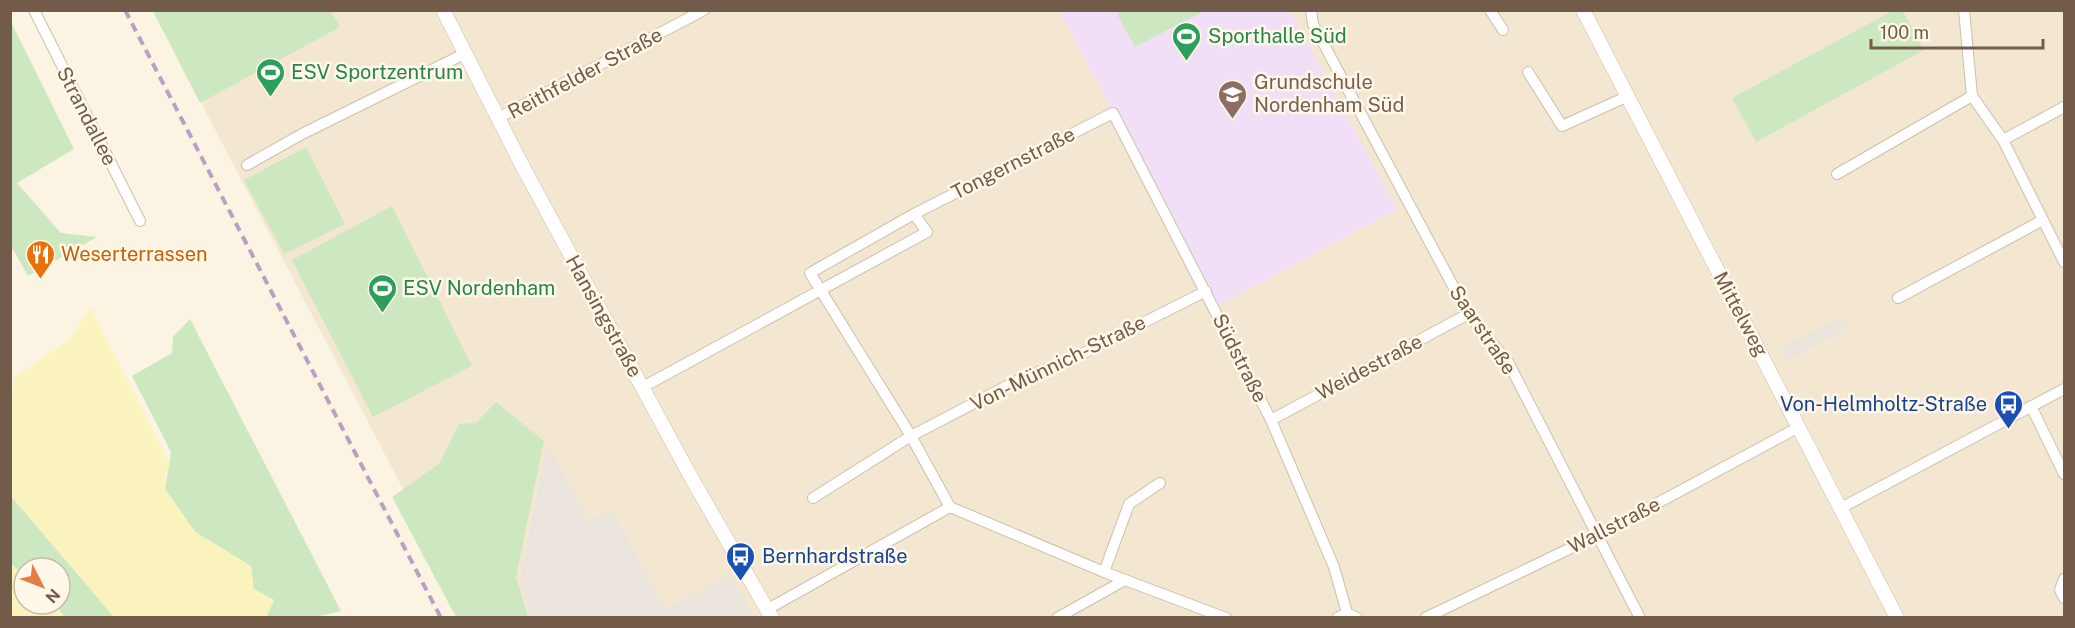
<svg xmlns="http://www.w3.org/2000/svg" width="2075" height="628" font-family="'Public Sans',sans-serif">
<style>
.residential{fill:#f3e7d1}
.industrial{fill:#ebe5dd}
.education{fill:#f1dff8}
.green{fill:#cde8c1}
.sand{fill:#fbf3bd}
.lines{fill:none;stroke-linecap:round;stroke-linejoin:round}
.minor-casing{stroke:#cebfac;stroke-width:12}
.tertiary-casing{stroke:#cebfac;stroke-width:15}
.minor{stroke:#fff;stroke-width:10}
.tertiary{stroke:#fff;stroke-width:14}
.rail{stroke:#b8a1c4;stroke-width:4;stroke-dasharray:9 6;stroke-linecap:butt}
.labels{text-anchor:middle;stroke-width:5;stroke-linejoin:round;paint-order:stroke}
.leisure-label{font-size:20px;fill:#27864d;stroke:#fff8e8;text-anchor:start}
.street-label{font-size:20px;fill:#725c49;stroke:#fff8e8}
.education-label{font-size:20px;fill:#785e54;stroke:#fff8e8;text-anchor:start}
.food-label{font-size:20px;fill:#c56008;stroke:#fff8e8;text-anchor:start}
.transit-label{font-size:20px;fill:#164399;stroke:#fff8e8;text-anchor:end}
</style>
<rect width="100%" height="100%" fill="#fcf4e2"/>
<polygon class="residential" points="153,11 2064,11 2064,617 470,617"/>
<g class="industrial">
<polygon points="1842,316 1849,328 1786,361 1779,349"/>
<polygon points="547,444 589,520 612,510 665,609 731,574 752,613 743,618 531,617 520,577"/>
</g>
<polygon class="education" points="1061,10 1290,11 1397,209 1218,306 1059,11"/>
<g class="green">
<polygon points="153,11 331,11 340,27 200,103"/>
<polygon points="1123,11 1201,10 1202,12 1135,47 1117,14"/>
<polygon points="1892,11 1903,11 1924,50 1756,142 1732,98"/>
<polygon points="11,22 74,149 17,183 61,233 97,237 28,276 13,249 11,251"/>
<polygon points="306,147 345,224 284,254 244,180"/>
<polygon points="392,206 472,366 373,417 292,260"/>
<polygon points="190,319 341,611 316,617 266,617 274,600 253,589 251,566 195,532 165,489 171,452 132,376 172,353 173,337"/>
<polygon points="496,402 544,441 516,577 528,617 456,617 392,497 439,464 459,424 476,423"/>
<polygon points="10,495 114,617 64,617 56,604 60,604 60,568 24,568 24,575 11,564"/>
</g>
<g class="sand">
<polygon points="91,308 170,464 166,475 165,489 195,532 251,566 254,589 274,600 266,617 114,617 11,495 10,415 15,377 69,340"/>
<polygon points="10,564 24,574 24,604 56,604 64,617 11,617"/>
</g>
<g class="lines">
<defs>
<g id="minor">
<polyline points="34,10 140,221"/>
<polyline points="1311,10 1313,24 1468,314 1508,362 1640,618"/>
<polyline points="1490,10 1503,30"/>
<polyline points="1964,10 1972,96 2003,140 2064,262"/>
<polyline points="1528,72 1562,126 1626,97"/>
<polyline points="498,118 704,10"/>
<polyline points="2003,140 2064,107"/>
<polyline points="247,165 302,134 464,54"/>
<polyline points="1837,174 1972,96"/>
<polyline points="1898,298 2043,220"/>
<polyline points="643,387 927,232 914,214"/>
<polyline points="2031,406 2064,474"/>
<polyline points="1271,420 1468,314"/>
<polyline points="813,498 911,436 1026,376 1062,364 1206,291"/>
<polyline points="950,507 911,436 810,273 914,214 1113,113 1271,420 1334,567 1347,613"/>
<polyline points="1841,508 2064,389"/>
<polyline points="1104,572 1129,504 1160,483"/>
<polyline points="2064,579 2060,590 2064,598"/>
<polyline points="768,609 950,507 1104,572 1226,618"/>
<polyline points="1057,618 1125,580"/>
<polyline points="1337,618 1347,613 1357,618"/>
<polyline points="1425,618 1598,535 1799,427"/>
</g>
<g id="tertiary">
<polyline points="443,10 524,169 692,479 772,618"/>
<polyline points="1583,10 1897,618"/>
</g>
</defs>
<use href="#minor" class="minor-casing"/>
<use href="#tertiary" class="tertiary-casing"/>
<use href="#minor" class="minor"/>
<use href="#tertiary" class="tertiary"/>
<polyline class="rail" points="125,10 441,618"/>
</g>
<defs>
<symbol id="stadium-pin" viewBox="-11 -11 22 30"><path d="M0 17L-7.5 6A9.5 9.5 0 1 1 7.5 6Z" fill="#2e9e5b" stroke="#fff8e8"/><path d="M0-5a6.5 5 0 1 0 0 10a6.5 5 0 1 0 0-10ZM-3.5-1.8h7v3.6h-7Z" fill="#fff"/></symbol>
<symbol id="school-pin" viewBox="-11 -11 22 30"><path d="M0 17L-7.5 6A9.5 9.5 0 1 1 7.5 6Z" fill="#8d6e63" stroke="#fff8e8"/><path d="M0-5L7-2L0 1L-7-2ZM-4 1L0 2.5L4 1V4Q0 6-4 4Z" fill="#fff"/></symbol>
<symbol id="restaurant-pin" viewBox="-11 -11 22 30"><path d="M0 17L-7.5 6A9.5 9.5 0 1 1 7.5 6Z" fill="#e8710a" stroke="#fff8e8"/><path d="M-5-6h1v4h1v-4h1v4h1v-4h1v5L-1.5 .5V6h-2V.5L-5-1ZM5-6V6H3V1.5H1.5Q1.5-4 5-6Z" fill="#fff"/></symbol>
<symbol id="bus-pin" viewBox="-11 -11 22 30"><path d="M0 17L-7.5 6A9.5 9.5 0 1 1 7.5 6Z" fill="#1a4fb4" stroke="#fff8e8"/><path d="M-5-6H5V4H4V6H2V4H-2V6H-4V4H-5ZM-3.5-4V0h7V-4ZM-3.5 1.2v1.5H-2V1.2ZM2 1.2v1.5H3.5V1.2Z" fill="#fff"/></symbol>
</defs>
<g fill-rule="evenodd">
<use href="#stadium-pin" x="1170" y="20" width="33" height="45"/>
<use href="#stadium-pin" x="254" y="56" width="33" height="45"/>
<use href="#school-pin" x="1216" y="78" width="33" height="45"/>
<use href="#restaurant-pin" x="24" y="238" width="33" height="45"/>
<use href="#stadium-pin" x="366" y="272" width="33" height="45"/>
<use href="#bus-pin" x="1992" y="388" width="33" height="45"/>
<use href="#bus-pin" x="724" y="540" width="33" height="45"/>
</g>
<g class="labels">
<g class="leisure-label">
<text x="1208" y="43">Sporthalle Süd</text>
<text x="291" y="79">ESV Sportzentrum</text>
<text x="403" y="295">ESV Nordenham</text>
</g>
<g class="street-label">
<text transform="translate(585 73) rotate(-28)" y="7">Reithfelder Straße</text>
<text transform="translate(87 116) rotate(63)" y="7">Strandallee</text>
<text transform="translate(1013 163) rotate(-27)" y="7">Tongernstraße</text>
<text transform="translate(1741 314) rotate(62)" y="7">Mittelweg</text>
<text transform="translate(604 316) rotate(61)" y="7">Hansingstraße</text>
<text transform="translate(1483 330) rotate(56)" y="7">Saarstraße</text>
<text transform="translate(1240 358) rotate(63)" y="7">Südstraße</text>
<text transform="translate(1058 363) rotate(-26)" y="7">Von-Münnich-Straße</text>
<text transform="translate(1369 367) rotate(-28)" y="7">Weidestraße</text>
<text transform="translate(1614 525) rotate(-27)" y="7">Wallstraße</text>
</g>
<g class="education-label">
<text x="1254" y="89">Grundschule<tspan x="1254" dy="23">Nordenham Süd</tspan></text>
</g>
<g class="food-label">
<text x="61" y="261">Weserterrassen</text>
</g>
<g class="transit-label">
<text x="1987" y="411">Von-Helmholtz-Straße</text>
<text x="762" y="563" text-anchor="start">Bernhardstraße</text>
</g>
</g>
<rect width="2075" height="628" fill="none" stroke="#725c49" stroke-width="24"/>
<g transform="translate(42 586) rotate(132)"><circle r="28" fill="#fff8e8" stroke="#c7baa8" stroke-width="1.5"/>
<path d="M0-4.5L10 22L0 15L-10 22Z" fill="#e47c49"/>
<text y="-9" font-size="16" font-weight="bold" text-anchor="middle" fill="#725c49">N</text>
</g>
<path d="M1871 39v9h172v-9" fill="none" stroke="#725c49" stroke-width="3"/>
<text x="1880" y="39" font-size="18" fill="#725c49" stroke="#fff8e8" stroke-width="4.5" paint-order="stroke">100 m</text>
</svg>
